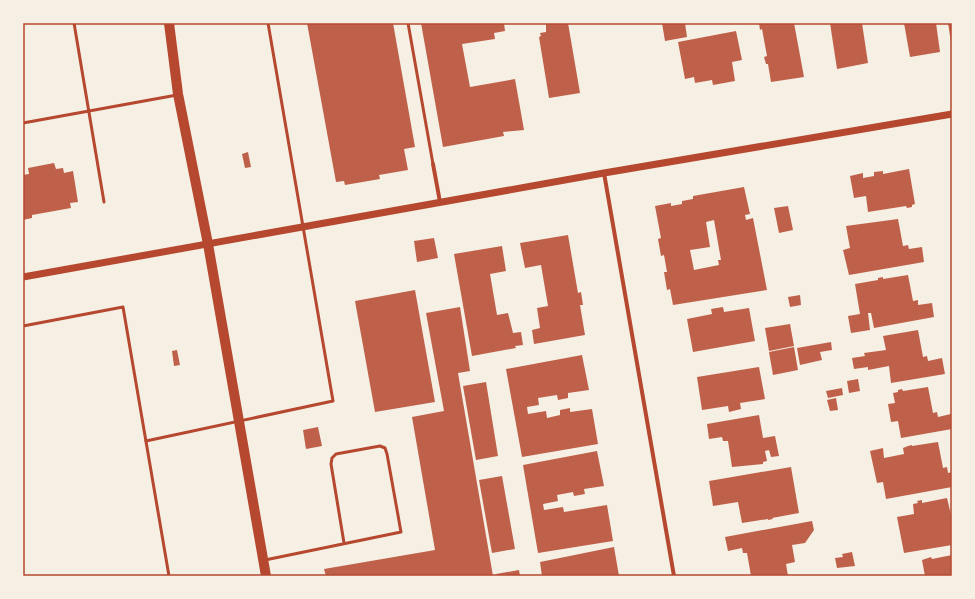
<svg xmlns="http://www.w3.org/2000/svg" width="975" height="599" font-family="'Alegreya Sans',sans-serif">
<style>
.building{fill:#bf614a;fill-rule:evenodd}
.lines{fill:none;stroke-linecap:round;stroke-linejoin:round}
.service{stroke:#b5482f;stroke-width:3}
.minor{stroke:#b5482f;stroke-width:4}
.tertiary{stroke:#b5482f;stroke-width:7}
.primary{stroke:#b5482f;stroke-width:10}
.neatline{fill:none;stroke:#b5482f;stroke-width:1.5}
</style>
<rect width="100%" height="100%" fill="#f6efe4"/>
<g class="building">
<polygon points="307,23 393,23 415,147 404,149 408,170 379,175 380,179 345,185 344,181 336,182"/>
<polygon points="421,23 504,23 505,31 494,33 495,39 462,44 470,87 515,79 524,130 503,132 504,136 443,147"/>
<polygon points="546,23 568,23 580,93 549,98 539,37 541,36 540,33 546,32"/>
<polygon points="662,23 685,23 687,37 665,41"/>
<polygon points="759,23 794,23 804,77 771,82 768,64 766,64 764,57 767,56 762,29 760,30"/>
<polygon points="830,23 862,23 868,63 837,69"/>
<polygon points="904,23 936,23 940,52 910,57"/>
<polygon points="948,23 952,23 952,42 951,42"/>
<polygon points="736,31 742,60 732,62 735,81 713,85 712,80 695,83 694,77 685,79 678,42"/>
<polygon points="248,152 251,167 245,168 242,154"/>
<polygon points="54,163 56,169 63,168 64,173 73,171 78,202 70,203 71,208 32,215 32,218 23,220 23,175 29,174 28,168"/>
<polygon points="909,169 915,204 912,205 912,207 907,208 906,206 868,212 866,196 854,198 850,176 863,173 863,178 874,176 874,172 883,171 883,174"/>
<path d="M744,187L750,214L745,215L746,220L753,218L767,290L673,305L670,289L667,290L664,272H667L664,255L661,256L658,239L661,238L655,206L671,203V206L682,204V201L693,199V196ZM714,220L721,260H718L719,265L694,270L690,250L710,247L706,222Z"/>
<polygon points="788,206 793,230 779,233 774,208"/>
<polygon points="898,219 903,246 908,245 909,249 922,247 924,262 849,275 843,250 850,248 846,226"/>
<polygon points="568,235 578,293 581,292 583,305 580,305 585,335 534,344 532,330 540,328 537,308 548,306 541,265 525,268 520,243"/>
<polygon points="434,238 438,258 417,262 414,241"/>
<polygon points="502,246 506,271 490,274 497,315 508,313 513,333 521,332 523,345 515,346 516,348 472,356 454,254"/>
<polygon points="908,275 913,301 918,300 918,305 932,303 934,317 874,328 871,313 868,313 870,330 851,333 848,316 860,314 855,284 878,280 878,278 883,277 883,279"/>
<polygon points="415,290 435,402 375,412 355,301"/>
<polygon points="800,295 801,305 790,307 788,297"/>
<polygon points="460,307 470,371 458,373 493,576 326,576 324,569 435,550 412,417 444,411 426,313"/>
<polygon points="723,307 724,312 749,308 755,341 693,352 687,319 712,314 711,309"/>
<polygon points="790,324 794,346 769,351 765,328"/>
<polygon points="918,330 923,357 927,356 928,361 942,358 945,374 891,383 889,366 868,370 868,367 854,369 852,358 865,356 864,353 886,350 883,336"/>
<polygon points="831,342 832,350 820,352 822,360 800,365 797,348"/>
<polygon points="794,347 798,370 773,375 769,352"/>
<polygon points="177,350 180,365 174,366 172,351"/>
<polygon points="582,355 589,390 568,393 568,398 558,400 557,395 538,398 539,405 527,407 528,414 546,411 547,418 560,415 560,410 570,408 570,412 592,409 598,444 522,457 506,369"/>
<polygon points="759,367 765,399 740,403 741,409 729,412 728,406 702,410 697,377"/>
<polygon points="858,379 860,391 849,393 847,381"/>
<polygon points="486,382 498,456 476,460 463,386"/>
<polygon points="928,387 933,413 937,412 938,417 951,414 952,429 901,438 898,421 891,422 888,404 895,403 893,393 898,392 898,390 902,389 903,391"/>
<polygon points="842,388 843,395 828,398 826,391"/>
<polygon points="836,398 838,410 830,411 827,400"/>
<polygon points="759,415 763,438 775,436 779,456 771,457 769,450 765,451 767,461 763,462 763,464 732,467 728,441 723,441 722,437 709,439 707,424"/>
<polygon points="318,427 322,446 306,449 303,430"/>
<polygon points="938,442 943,468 947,467 948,473 952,472 952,487 886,499 883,482 877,483 870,451 883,448 884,458 904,454 903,448 908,446 912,445 912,446"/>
<polygon points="597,451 604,486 584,489 585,494 574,496 573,492 557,495 558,501 543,504 544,510 563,507 564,512 607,505 613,541 538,553 523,465"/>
<polygon points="791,467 799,513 772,518 773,519 768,520 768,519 742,523 738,502 713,506 709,481"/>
<polygon points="502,476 515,549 492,553 479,480"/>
<polygon points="947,498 952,519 952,545 904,553 897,517 914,514 913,504 918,503 917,501 922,500 922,503"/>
<polygon points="812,521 814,530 805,543 792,545 795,562 786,564 788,576 751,576 747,553 743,553 742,548 728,551 725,537"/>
<polygon points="614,547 619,576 542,576 540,562"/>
<polygon points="852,552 855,566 837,568 835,558 843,557 842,554"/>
<polygon points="952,555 952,576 925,576 922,560 931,557 932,559"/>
<polygon points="519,570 520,576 497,576 496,574"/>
</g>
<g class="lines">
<g class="service">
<polyline points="74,23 104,202"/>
<polyline points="408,23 433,164"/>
<polyline points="23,123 177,95"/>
<polyline points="23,326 123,307 169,576"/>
<polyline points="146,441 333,401 268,23"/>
<polyline points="265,560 401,532 387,454 385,448 380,446 336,454 332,458 331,464 344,543"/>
</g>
<g class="minor">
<polyline points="433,164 440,202"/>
<polyline points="604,173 674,576"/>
</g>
<polyline class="tertiary" points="23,277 604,173 952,114"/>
<polyline class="primary" points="169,23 178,94 208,244 266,576"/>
</g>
<rect width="975" height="599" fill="none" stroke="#f6efe4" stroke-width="48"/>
<rect x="24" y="24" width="927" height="551" class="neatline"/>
</svg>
